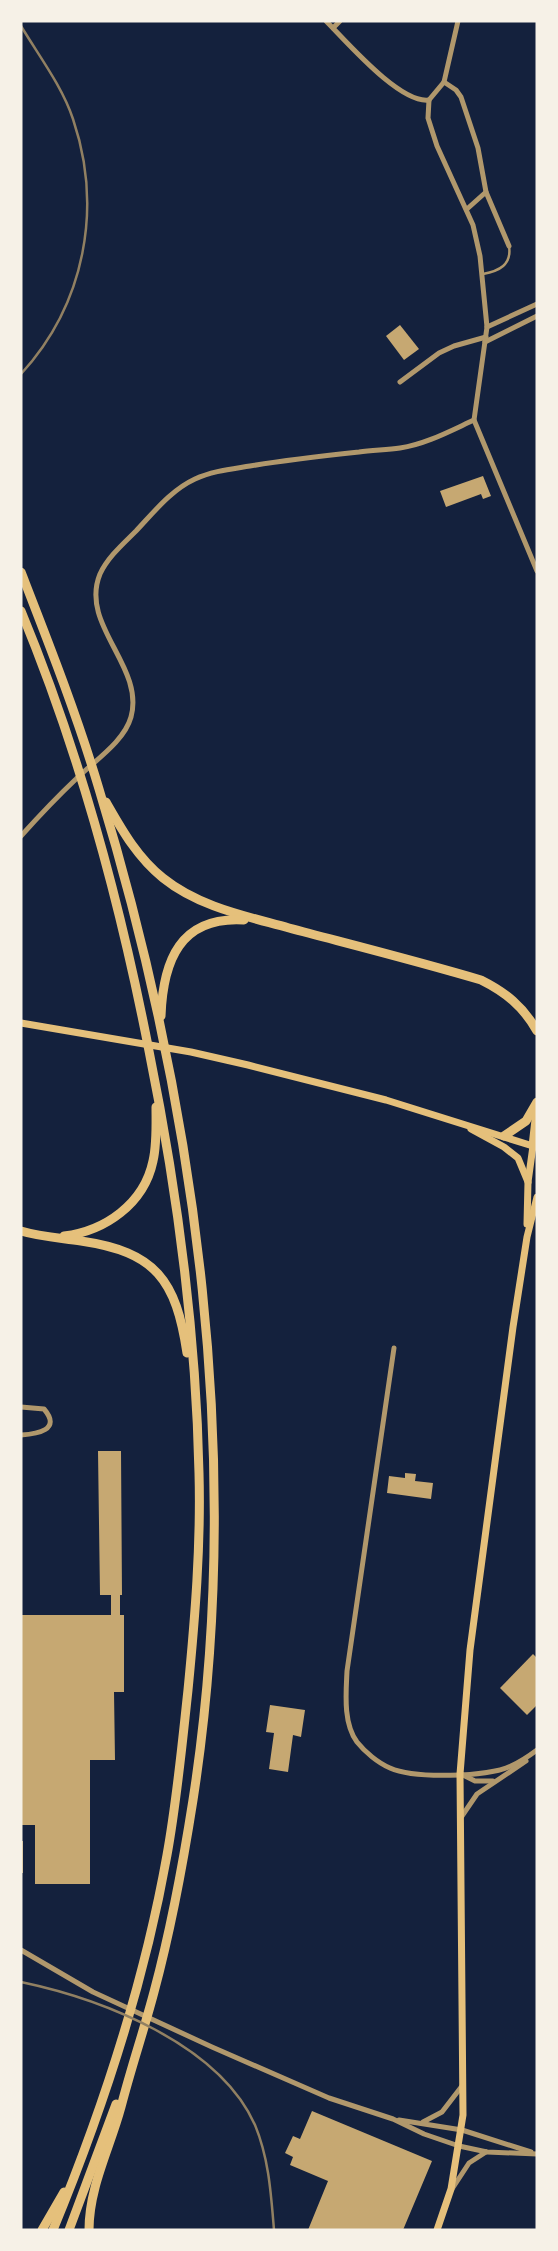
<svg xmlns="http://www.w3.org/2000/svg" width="558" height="2251" font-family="'Public Sans',sans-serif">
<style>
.building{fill:#c6a872}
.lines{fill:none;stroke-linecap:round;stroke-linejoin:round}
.service{stroke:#b1986c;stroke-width:2.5}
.minor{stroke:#b1986c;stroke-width:5}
.secondary{stroke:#e5c07b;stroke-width:7}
.motorway{stroke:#e5c07b;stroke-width:9}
.rail{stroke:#918062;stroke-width:2.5}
</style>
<rect width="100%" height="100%" fill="#14213d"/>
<g class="building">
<polygon points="400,325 419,349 404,360 386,336"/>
<polygon points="483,476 491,496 483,499 481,494 446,507 440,491"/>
<polygon points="98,1451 121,1451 122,1595 120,1595 120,1615 124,1615 124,1692 114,1692 115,1760 90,1760 90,1884 35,1884 35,1825 21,1825 21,1615 111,1615 111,1595 100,1595"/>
<polygon points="405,1473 416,1474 415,1481 433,1483 431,1499 387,1493 389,1476 405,1478"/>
<polygon points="533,1654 537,1658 537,1705 527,1715 500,1688"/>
<polygon points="270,1705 305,1710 301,1737 293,1735 288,1772 269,1769 274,1733 266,1732"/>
<rect x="21" y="1841" width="2" height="32"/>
<polygon points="312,2111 432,2161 403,2230 308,2230 328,2181 290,2165 293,2157 285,2153 293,2136 300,2139"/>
</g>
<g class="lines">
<path class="service" d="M483,274C499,271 512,265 509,246"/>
<g class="minor">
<path d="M326,21C347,42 400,104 429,100"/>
<polyline points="458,21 444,82 429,100 428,118 437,146 473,225 480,256 487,327 474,420 537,571"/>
<polyline points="333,28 340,21"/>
<polyline points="444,82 456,90 461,97 478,148 486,192 509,246"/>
<polyline points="467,209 486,192"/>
<polyline points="487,327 537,304"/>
<polyline points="485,342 537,316"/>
<polyline points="400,382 439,353 454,346 486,337"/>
<path d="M21,836C39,816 57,797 76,779C94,761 124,742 131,717C145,666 79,625 100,574C108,557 123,544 136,531C154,512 171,490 195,479C212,471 232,469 250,466C286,460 322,456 359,452C372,450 386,450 400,448C426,444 450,431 474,420"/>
<path d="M394,1348L347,1671C346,1693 343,1723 357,1742C365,1752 378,1763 390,1768C414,1779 487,1777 511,1766C520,1762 529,1756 537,1750"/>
<path d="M21,1407L44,1409C62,1430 37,1434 21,1435"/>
<polyline points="461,1774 475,1781 493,1781"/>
<polyline points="462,1816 477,1794 526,1761"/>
<polyline points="21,1950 93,1992 212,2047 329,2098 393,2119 424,2134 459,2146 487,2152 537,2154"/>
<polyline points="399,2120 462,2130 531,2152"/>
<polyline points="423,2122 442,2112 462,2086"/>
<polyline points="452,2189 469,2163 486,2152"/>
</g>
<g class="secondary">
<polyline points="21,1023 191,1052 248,1065 386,1100 536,1147"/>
<polyline points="471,1129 504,1147 518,1158 528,1182"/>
<polyline points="527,1224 528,1182 533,1146"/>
<polyline points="437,2230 451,2189 463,2115 460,1774 470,1650 513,1327 527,1237 537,1197"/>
</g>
<g class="motorway">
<path d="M21,572C49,644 77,715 99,789C197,1111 245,1465 193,1800C183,1864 171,1929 154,1992C144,2030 131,2068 121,2107C110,2148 89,2187 89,2230"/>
<path d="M21,611C79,751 120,902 149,1051C177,1189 196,1332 199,1473C201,1545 195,1618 188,1690C182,1745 177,1800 167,1855C144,1984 103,2109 53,2230"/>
<path d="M106,802C122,830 137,857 163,878C199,907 246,916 289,928C353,945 417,961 481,980C505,992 523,1006 537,1031"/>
<path d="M161,1016C163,961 180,916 244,920"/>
<polyline points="504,1136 526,1121 537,1102"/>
<polyline points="533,1146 537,1111"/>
<path d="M21,1231C41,1237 61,1238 81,1241C156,1252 176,1280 187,1353"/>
<path d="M64,1236C105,1231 144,1204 153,1161C157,1144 156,1125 156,1107"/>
<polyline points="42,2230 64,2192"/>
<polyline points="69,2230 116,2104"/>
</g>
<g class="rail">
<path d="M21,26C39,56 62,86 73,119C103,208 85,304 21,374"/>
<path d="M21,1982C102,1999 219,2044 255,2125C269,2159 271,2194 274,2230"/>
</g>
</g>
<rect width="558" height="2251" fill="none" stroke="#f6f1e7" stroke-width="45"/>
</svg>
